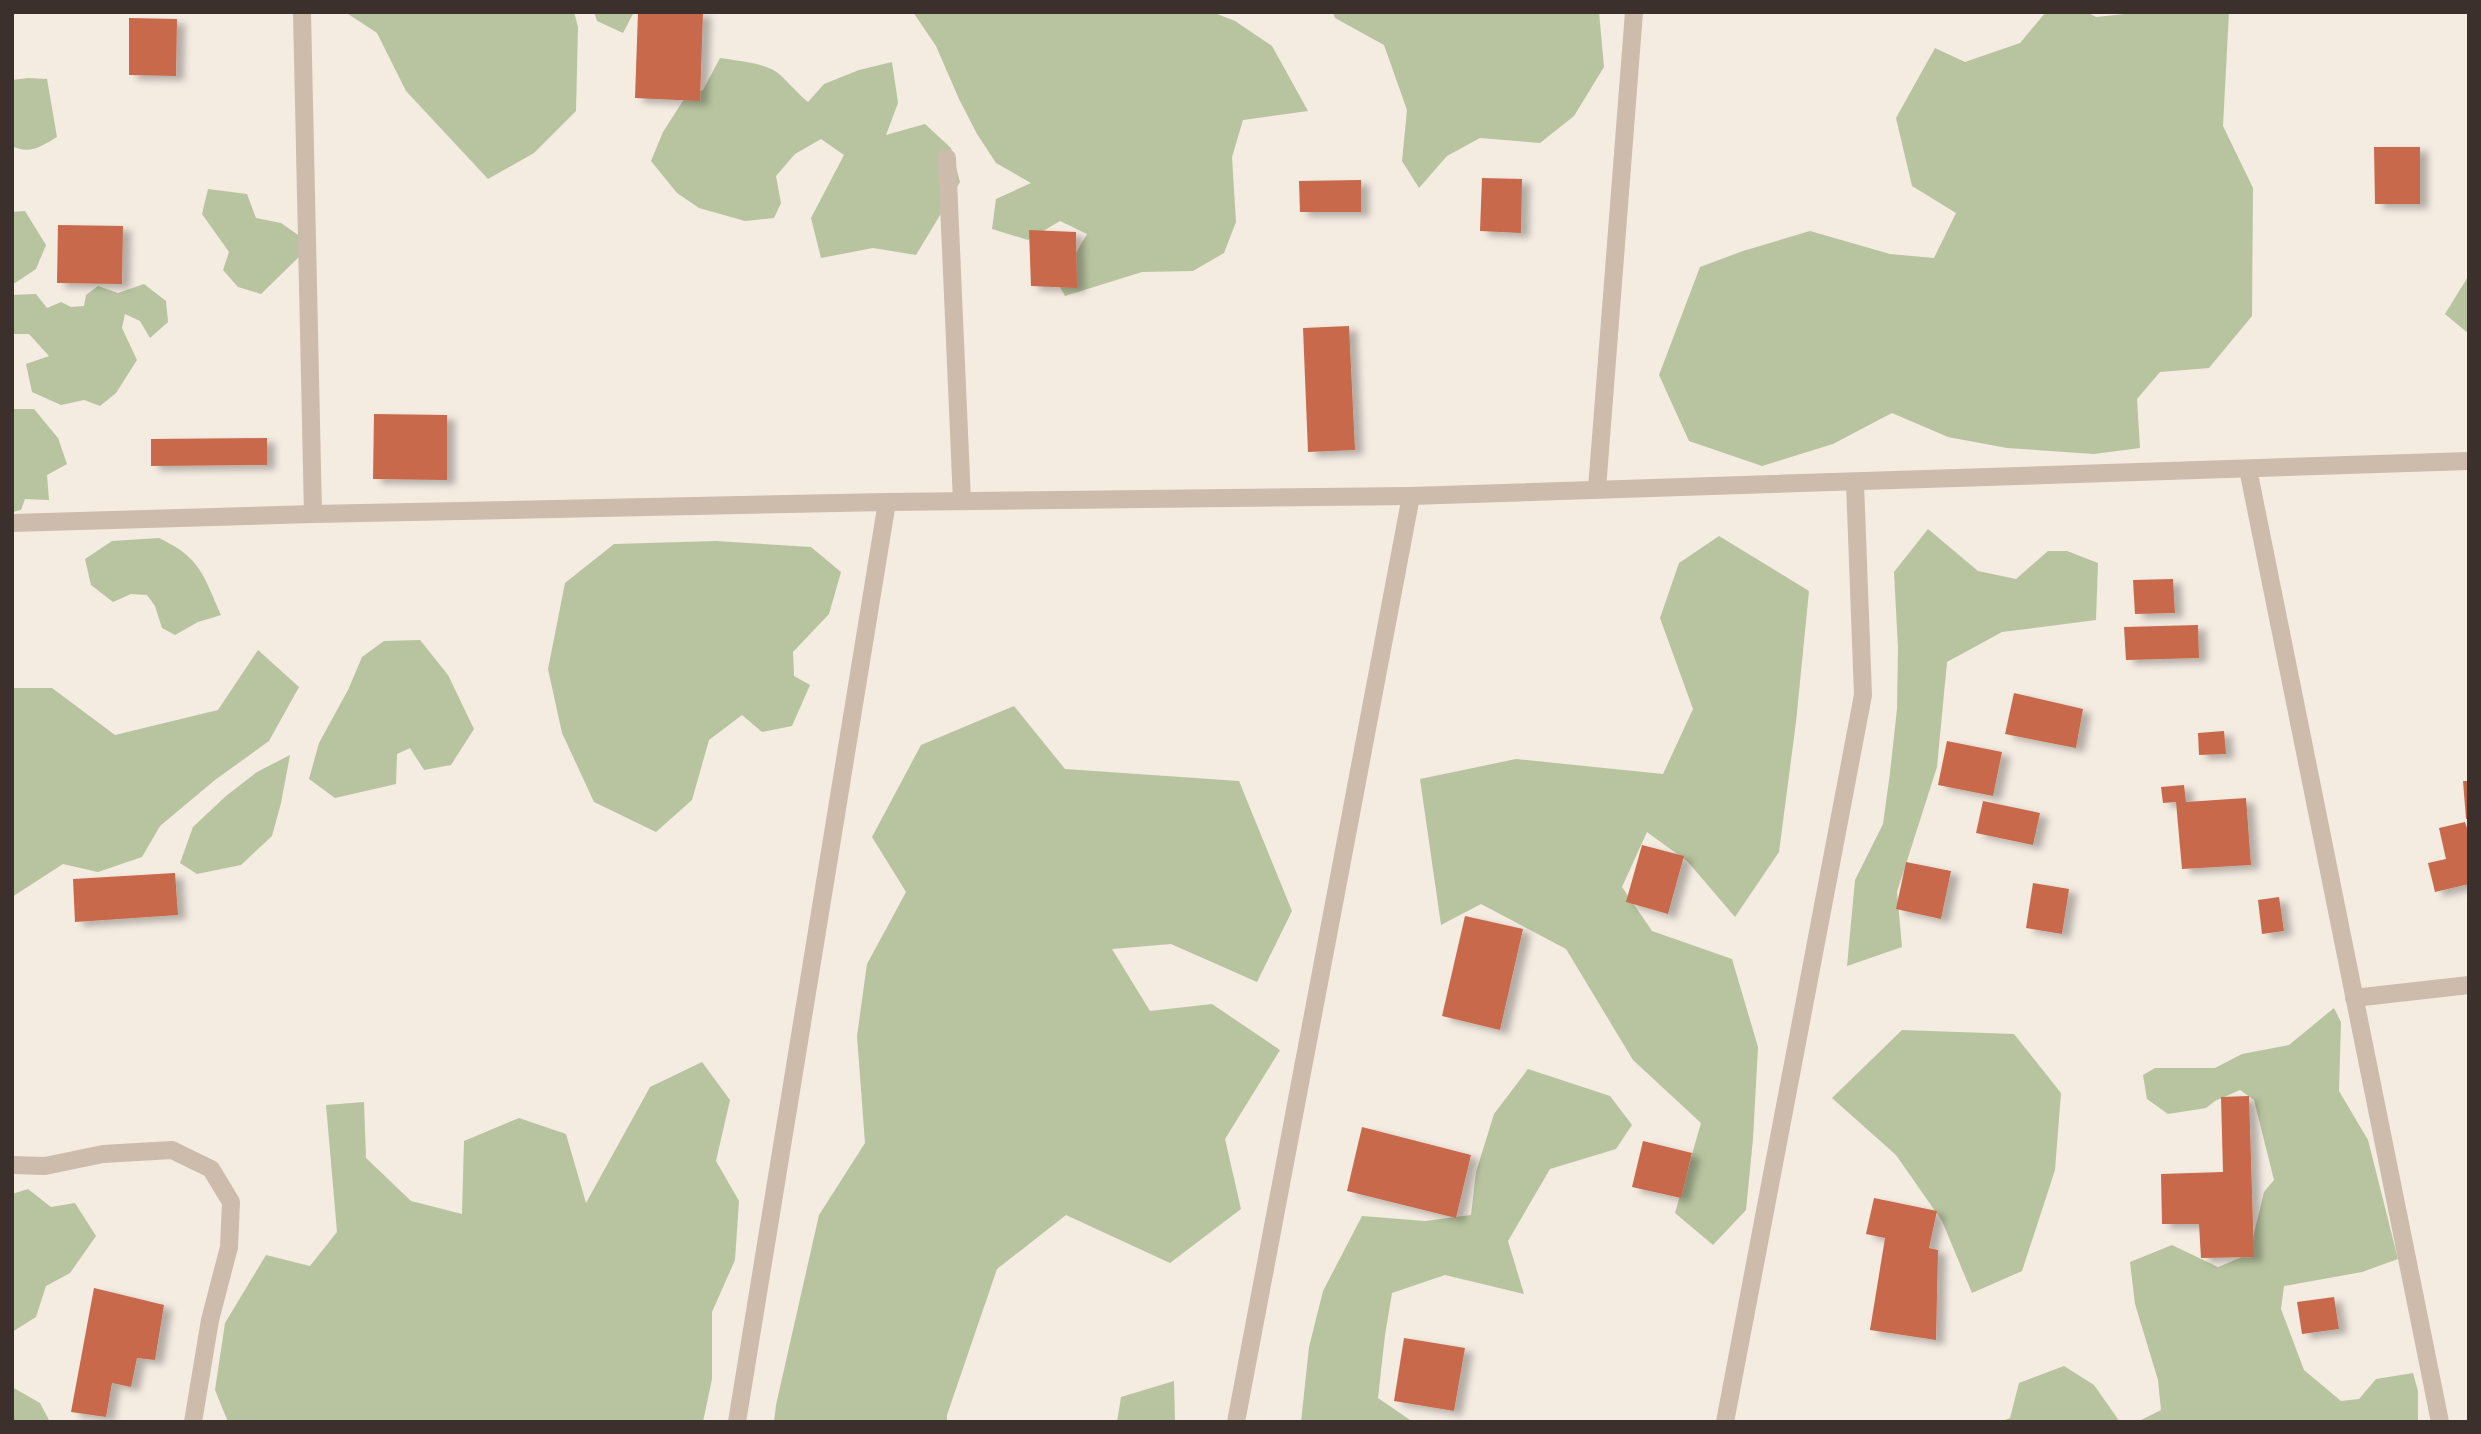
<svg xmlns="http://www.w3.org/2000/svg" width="2481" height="1434" font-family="Lato,sans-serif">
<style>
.green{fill:#b8c4a0}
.building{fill:#c8694b;filter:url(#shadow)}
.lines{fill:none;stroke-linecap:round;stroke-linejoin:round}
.minor{stroke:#cdbbac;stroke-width:18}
</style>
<defs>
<filter id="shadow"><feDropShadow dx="8" dy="4.5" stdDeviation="3.5" flood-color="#0004"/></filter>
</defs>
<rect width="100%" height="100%" fill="#f4ebe1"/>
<g class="green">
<polygon points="345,12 574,12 578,27 576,111 534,153 488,179 406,91 377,33"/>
<polygon points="594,12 634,12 623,33 597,21"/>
<polygon points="913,12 1212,12 1235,21 1272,46 1308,111 1243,120 1232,157 1236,222 1224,253 1193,271 1142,272 1065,296 1052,273 1073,258 1087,234 1060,221 1028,240 992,229 996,199 1031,183 996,163 977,134 959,99 936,46"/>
<polygon points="1333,12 1599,12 1604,67 1574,116 1540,143 1480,138 1447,156 1419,188 1402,161 1407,110 1384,45 1335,18"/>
<polygon points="2046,12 2087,12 2096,17 2144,12 2229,12 2223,126 2253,188 2252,316 2209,368 2160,372 2137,399 2140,448 2094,454 2007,448 1948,437 1892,413 1833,444 1762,466 1689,441 1659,375 1700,267 1743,251 1810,231 1890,254 1934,258 1956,213 1912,186 1896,118 1935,48 1965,62 2020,43"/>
<path d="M720,58C738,61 759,62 775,71C782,75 799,95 808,102L824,84L859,70L892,62L898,103L886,135L925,124L951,148L960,182L916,255L873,248L821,258L811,218L844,155L821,139L795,154L776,176L781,203L774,218L745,221L699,208L677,193L651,161L663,132L686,96L703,90Z"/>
<path d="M28,78L47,79L57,137C42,146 29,155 12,146V80Z"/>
<polygon points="208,189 247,194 256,218 281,223 301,237 302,254 261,294 238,287 223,270 229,252 202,214"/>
<polygon points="25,211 46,245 36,269 15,283 12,283 12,212"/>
<polygon points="2469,275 2469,334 2445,314"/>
<polygon points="144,284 166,301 168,322 150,338 140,321 125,314 122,328 137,360 116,393 100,406 84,400 61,405 32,392 26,364 49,356 29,334 12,334 12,295 36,294 47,308 61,302 71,307 84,306 86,295 98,286 118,293"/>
<polygon points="12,409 34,409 58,438 67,464 47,475 49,500 25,499 21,510 12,512"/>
<polygon points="1928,529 1978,571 2016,579 2048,551 2067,551 2098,563 2096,620 2002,632 1947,662 1937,767 1897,892 1902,947 1847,966 1855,880 1883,824 1890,773 1897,709 1898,648 1894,572"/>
<polygon points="1719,536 1809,591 1796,722 1779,852 1735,917 1688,862 1647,832 1622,887 1652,931 1732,959 1758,1047 1753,1139 1746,1210 1713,1245 1675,1213 1701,1123 1633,1060 1566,949 1481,904 1441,925 1420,779 1516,759 1663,774 1693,709 1660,618 1679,563"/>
<path d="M159,538C201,558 203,575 221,615L198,622L175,635L162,628L155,606L147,595L131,594L113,602L91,585L85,559L112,541Z"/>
<polygon points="716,541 811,547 841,572 829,614 793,652 794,676 810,685 792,726 762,732 742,715 709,740 692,800 656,832 594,802 562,733 548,669 565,583 614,544"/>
<polygon points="420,640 448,675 474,729 451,765 424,770 410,748 397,754 396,784 335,798 309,779 319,743 348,690 362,657 384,641"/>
<polygon points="258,650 299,687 269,741 215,780 160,826 142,857 98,872 63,864 12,897 12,688 52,688 115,735 218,710"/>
<polygon points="1014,706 1065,769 1239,781 1292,911 1257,982 1171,944 1112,949 1150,1011 1212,1004 1280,1050 1225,1139 1241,1209 1170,1263 1066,1215 997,1269 947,1415 947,1422 774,1422 776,1405 819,1215 865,1143 857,1036 867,964 906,892 872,837 921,745"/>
<polygon points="290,755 281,803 272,836 241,865 197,874 180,863 193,827 226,796 257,772"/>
<polygon points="2334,1008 2341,1022 2339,1091 2368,1140 2398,1259 2362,1272 2284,1286 2281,1309 2304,1370 2341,1401 2359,1399 2376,1379 2413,1373 2418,1391 2418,1422 2137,1422 2161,1410 2158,1380 2135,1304 2130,1262 2172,1245 2218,1267 2249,1254 2264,1192 2274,1180 2254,1100 2240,1090 2215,1101 2206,1108 2168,1114 2147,1099 2143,1075 2155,1068 2215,1068 2242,1054 2289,1045"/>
<polygon points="1902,1030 2014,1034 2061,1093 2055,1170 2022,1271 1972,1293 1942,1221 1896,1155 1832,1098"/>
<polygon points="702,1062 730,1100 716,1161 739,1201 735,1260 712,1312 712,1379 703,1422 228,1422 215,1390 225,1323 266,1255 310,1266 337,1232 326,1105 364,1102 366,1158 411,1201 462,1214 464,1141 519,1118 566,1134 586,1203 650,1087"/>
<polygon points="1528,1069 1610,1096 1632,1125 1616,1149 1550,1169 1508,1241 1524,1294 1445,1275 1392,1293 1385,1335 1378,1398 1413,1422 1301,1422 1309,1347 1323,1291 1362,1216 1425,1221 1471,1215 1476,1172 1494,1114"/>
<polygon points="28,1189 51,1207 75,1203 96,1236 70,1273 46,1286 36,1317 12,1332 12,1194"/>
<polygon points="2064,1366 2094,1385 2120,1422 2000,1422 2010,1418 2019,1383"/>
<polygon points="1174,1381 1175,1422 1117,1422 1121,1397"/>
<polygon points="12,1387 40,1403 50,1422 12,1422"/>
</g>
<g class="building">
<polygon points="638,12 703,12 700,101 635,98"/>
<polygon points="129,18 177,19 176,76 129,75"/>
<polygon points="2374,147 2420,147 2420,204 2375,204"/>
<polygon points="1482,178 1522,179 1521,233 1480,231"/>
<polygon points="1361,180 1361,212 1300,212 1299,181"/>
<polygon points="58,225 123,226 122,284 57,283"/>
<polygon points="1029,230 1076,232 1077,288 1031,286"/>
<polygon points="1349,326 1355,450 1308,452 1303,328"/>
<polygon points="374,414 447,415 447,480 373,479"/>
<polygon points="267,438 267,465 151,466 151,439"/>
<polygon points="2173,579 2175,613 2135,614 2133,580"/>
<polygon points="2198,625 2199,658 2126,660 2124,627"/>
<polygon points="2014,693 2083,709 2076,748 2005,734"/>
<polygon points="2224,731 2226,754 2199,755 2198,733"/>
<polygon points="1947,741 2002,752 1993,796 1938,785"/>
<polygon points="2463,781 2469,781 2469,818 2466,819"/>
<polygon points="2184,785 2186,802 2246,798 2251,865 2182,869 2176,802 2163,803 2161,787"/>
<polygon points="1983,801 2040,813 2033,845 1976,833"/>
<polygon points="2465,822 2469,835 2469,884 2435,892 2428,863 2446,859 2439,828"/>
<polygon points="1642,845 1684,856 1668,914 1626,902"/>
<polygon points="1906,862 1951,871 1941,919 1896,909"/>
<polygon points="175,873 178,915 75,922 73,879"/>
<polygon points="2033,883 2069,889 2062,934 2026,928"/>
<polygon points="2279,897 2284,931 2262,934 2258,900"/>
<polygon points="1465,916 1523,929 1500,1030 1442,1016"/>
<polygon points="2249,1096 2254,1257 2201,1258 2199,1224 2162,1224 2161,1174 2223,1172 2221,1097"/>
<polygon points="1362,1127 1471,1155 1456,1218 1347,1191"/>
<polygon points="1643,1141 1692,1153 1681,1198 1632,1187"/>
<polygon points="1874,1198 1937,1211 1929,1248 1938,1250 1936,1340 1870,1330 1885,1238 1866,1234"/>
<polygon points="94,1288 164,1305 155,1360 137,1358 131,1387 112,1383 106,1417 71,1412"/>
<polygon points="2334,1297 2339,1329 2302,1334 2297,1302"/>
<polygon points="1404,1338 1465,1348 1454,1411 1394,1401"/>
</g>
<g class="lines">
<g class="minor">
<polyline points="302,12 313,514"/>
<polyline points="947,158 962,501"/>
<polyline points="2248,469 2440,1422"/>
<polyline points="1597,489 1634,12"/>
<polyline points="12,523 313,514 887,502 1411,496 2469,461"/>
<polyline points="2354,998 2469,985"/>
<polyline points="12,1165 45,1166 103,1154 172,1150 211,1169 231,1202 229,1247 210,1320 193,1422"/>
<polyline points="737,1422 887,502"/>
<polyline points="1236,1422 1411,496"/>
<polyline points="1725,1422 1863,695 1855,483"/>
</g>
</g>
<rect width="2481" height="1434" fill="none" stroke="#3b302b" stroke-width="28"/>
</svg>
